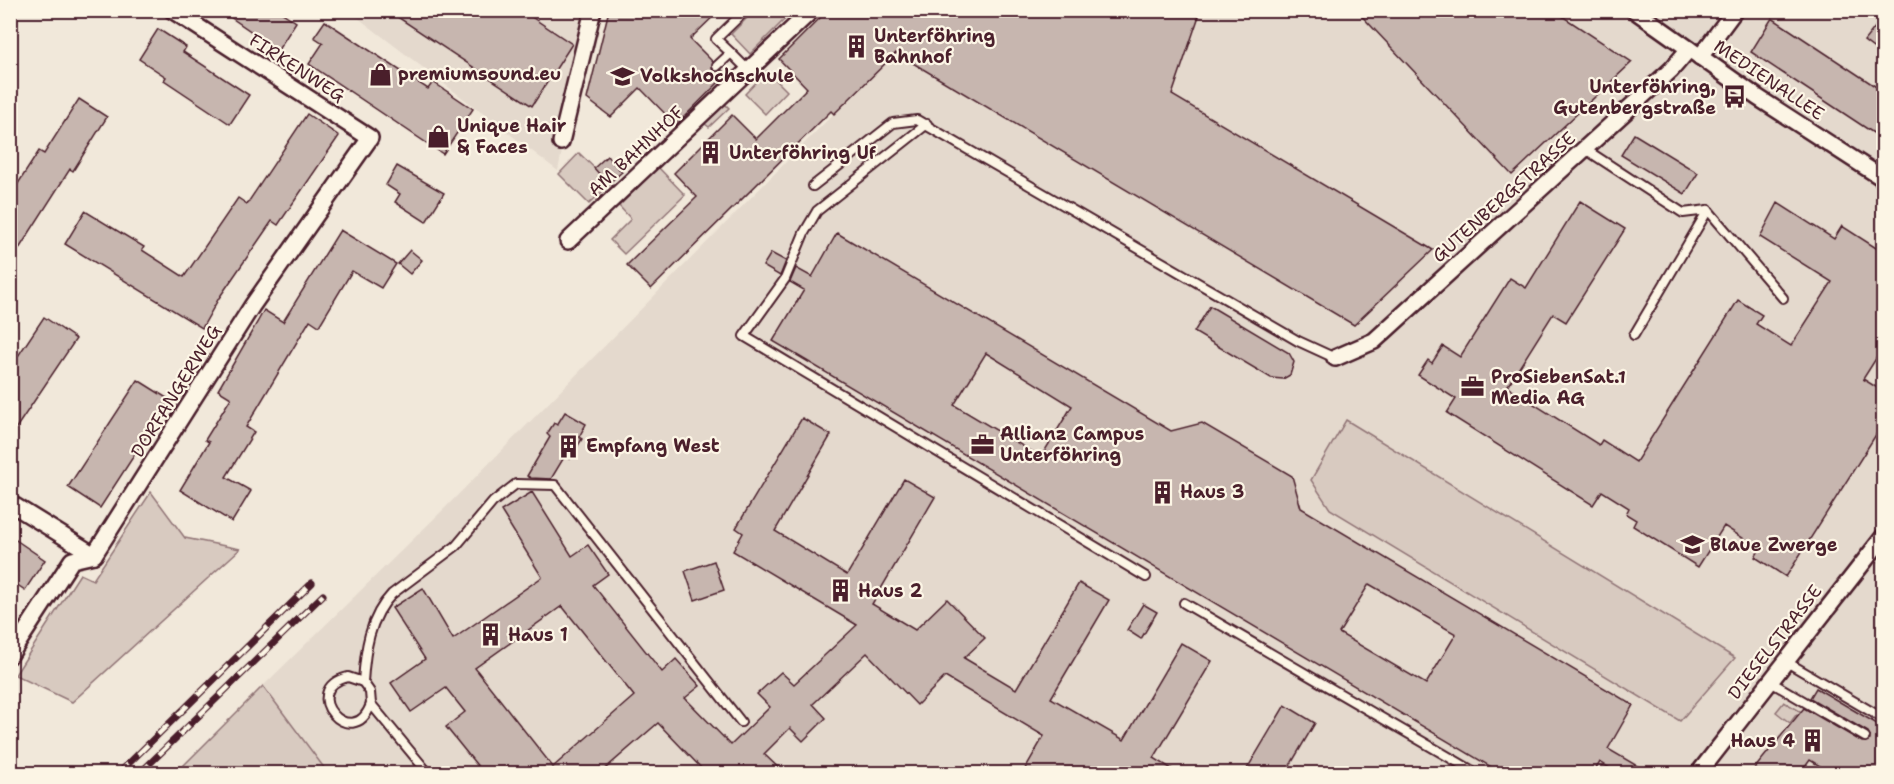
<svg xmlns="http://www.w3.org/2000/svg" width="1894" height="784" font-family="'Shantell Sans',sans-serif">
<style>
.built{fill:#e4d9cd}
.green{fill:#d8cac0;stroke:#917476;stroke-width:1.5}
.building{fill:#c7b6af;stroke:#4a1f2b;stroke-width:1.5;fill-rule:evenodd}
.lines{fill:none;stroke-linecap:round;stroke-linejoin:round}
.lane-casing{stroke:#4a1f2b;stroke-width:12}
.street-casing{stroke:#4a1f2b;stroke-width:20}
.lane{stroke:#fcf5e5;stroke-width:8}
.street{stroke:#fcf5e5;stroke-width:15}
.rail-casing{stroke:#4a1f2b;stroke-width:7}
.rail{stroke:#fcf5e5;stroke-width:4.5;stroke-dasharray:14;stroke-linecap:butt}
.labels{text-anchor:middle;stroke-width:4.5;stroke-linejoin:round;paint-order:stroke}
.poi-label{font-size:18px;font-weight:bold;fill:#4a1f2b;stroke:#fcf5e5;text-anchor:start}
.street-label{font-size:18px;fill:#4a1f2b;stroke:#fcf5e5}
</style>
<rect width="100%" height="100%" fill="#f1e8da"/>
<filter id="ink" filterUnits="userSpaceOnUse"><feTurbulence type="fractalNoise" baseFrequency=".0167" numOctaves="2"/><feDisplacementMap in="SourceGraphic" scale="12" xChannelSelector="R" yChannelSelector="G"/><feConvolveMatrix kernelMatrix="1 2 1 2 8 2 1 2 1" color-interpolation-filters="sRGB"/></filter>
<g filter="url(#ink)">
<g class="built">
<polygon points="349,11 589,11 558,171"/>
<polygon points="935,11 1883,11 1883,773 328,773 263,686 445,508"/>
</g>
<g class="green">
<polygon points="755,10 777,11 785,19 750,54 731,34"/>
<polygon points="767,71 787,91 765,114 745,94"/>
<polygon points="723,102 729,108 709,127 705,124 688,140 686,138"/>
<polygon points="579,153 615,188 608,194 604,190 589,204 559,174"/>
<polygon points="658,167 685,195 624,254 610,240 631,219 619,206"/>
<polygon points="1346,420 1735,658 1680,721 1330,509 1311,480"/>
<polygon points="151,492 185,538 240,549 72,702 15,675 80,574 93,580"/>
<polygon points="263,686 328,773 176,773"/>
<polygon points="1784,702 1814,719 1811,724 1796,715 1790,723 1776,712"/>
</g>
<g class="building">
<polygon points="220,10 278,10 296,22 278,50"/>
<polygon points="387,10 521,10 572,44 532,106"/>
<polygon points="609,10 720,10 690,39 713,62 713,70 722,70 726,75 676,125 640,88 611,117 587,99"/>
<polygon points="828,10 1201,10 1172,95 1433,250 1354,325 896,53 834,114 831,111 651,289 627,265 697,197 674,173 732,115 756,139 807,88 779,59"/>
<polygon points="1356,10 1553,10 1632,62 1512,175"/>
<polygon points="1884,16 1884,56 1864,41"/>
<polygon points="1772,18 1884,92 1884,140 1751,52"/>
<polygon points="325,21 428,89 433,82 473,109 443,154 309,64 323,43 314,37"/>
<polygon points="158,29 186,47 183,52 249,95 230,124 164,80 166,77 139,59"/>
<polygon points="79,99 107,117 73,171 70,169 10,263 10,196 39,151 44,154"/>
<polygon points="307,114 339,136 278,225 272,221 219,298 202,328 65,244 85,211 144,247 142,250 184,277 238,198 247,204"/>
<polygon points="1634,134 1698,173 1685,194 1621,155"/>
<polygon points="607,156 622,172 608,184 594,168"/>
<polygon points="397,166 444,193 426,222 395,202 400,194 386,185"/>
<polygon points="1580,201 1625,229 1566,322 1553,314 1507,387 1599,445 1602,440 1636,462 1738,300 1762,315 1756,324 1791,346 1832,282 1760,237 1778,203 1834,239 1842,226 1884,253 1884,346 1863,379 1884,392 1884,422 1786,577 1755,557 1760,549 1724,526 1698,567 1633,526 1636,520 1626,514 1629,508 1602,491 1593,505 1447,413 1456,399 1418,375 1428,360 1432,363 1443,346 1460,357 1510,278 1526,288"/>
<polygon points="340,230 396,264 381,288 352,271 319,326 310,320 246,427 254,432 226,477 251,491 232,522 180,490 209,442 205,440 231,398 218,390 258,321 264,310 283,322"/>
<path d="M837,233L1171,431L1202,423L1292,476L1301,508L1633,705L1608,749L1651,774H1619L1600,762L1593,774H1503L773,341L804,290L790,282L796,268L812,277ZM986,353L1072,406L1041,457L954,405ZM1369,584L1456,634L1426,684L1339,633Z"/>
<polygon points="410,250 422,260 410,274 398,264"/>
<polygon points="771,253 786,261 780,276 763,266"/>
<polygon points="1210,306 1289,353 1294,362 1290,375 1283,379 1271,378 1194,332"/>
<polygon points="44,317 76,339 10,437 10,368"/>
<polygon points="138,380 170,400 100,508 68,487"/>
<polygon points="565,412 586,424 579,437 582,439 570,459 566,454 551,479 531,478 527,476 550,437 547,434 554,423 557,425"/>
<path d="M802,418L831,435L775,531L847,575L904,479L935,497L872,604L915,630L947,599L985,638L964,658L1016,689L1079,583L1109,600L1051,698L1124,740L1181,643L1212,661L1154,758L1180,774H1022L1044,736L945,677L917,705L867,653L813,704L826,718L803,741L790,728L764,754L785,774H707L658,723L599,774H513L508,767L500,774H484L446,727L465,712L446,688L411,712L391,683L425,659L392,608L423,588L453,639L542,577L501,511L532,492L572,556L588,545L608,574L593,585L662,672L676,659L700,686L685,698L731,745L770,707L757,694L781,672L794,684L857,625L733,551L743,533L736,528ZM562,606L634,696L553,767L475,668Z"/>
<polygon points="10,536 45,560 25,590 10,580"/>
<polygon points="714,561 724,590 695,600 685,571"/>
<polygon points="1143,604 1157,612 1141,639 1127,630"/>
<polygon points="1816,688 1884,728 1884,774 1833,774 1810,760 1800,774 1750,774 1804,708 1862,742 1870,740 1868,732 1810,698"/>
<polygon points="1285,705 1315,723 1285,774 1244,774"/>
</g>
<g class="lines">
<defs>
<g id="lane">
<polyline points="731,53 716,39 746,10"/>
<polyline points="717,66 731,53 749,71"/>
<polyline points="927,124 817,211 804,233 785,279 744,336 1146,577"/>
<polyline points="1585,149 1683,213 1708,210"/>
<polyline points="813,186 893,123 917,120 1298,341 1335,358"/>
<polyline points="1708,210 1783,298"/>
<polyline points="1634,335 1708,210"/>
<polyline points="1184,603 1478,774"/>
<polyline points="1785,661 1884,719"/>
<polyline points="1769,681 1865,737"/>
<path d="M363,682L348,677C296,690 353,754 371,704"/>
<path d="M429,774L371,704L370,692L363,682C365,651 369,618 392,594L456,546L493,502L516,484L555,485L741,722"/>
</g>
<g id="street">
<polyline points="1634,10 1757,97 1884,179"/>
<polyline points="1700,57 1735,10"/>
<polyline points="561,142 593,10"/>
<polyline points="568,241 812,10"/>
<polyline points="1335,358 1374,341 1671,70 1689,49"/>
<polyline points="10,503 94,555"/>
<polyline points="10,655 72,560 94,555 252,306 370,138 172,10"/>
<polyline points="1698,774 1884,536"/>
</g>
</defs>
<use href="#lane" class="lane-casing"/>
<use href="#street" class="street-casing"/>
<use href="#lane" class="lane"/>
<use href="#street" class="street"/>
<defs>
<g id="rail">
<polyline points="118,774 312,583"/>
<polyline points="139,774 323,595"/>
</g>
</defs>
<use href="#rail" class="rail-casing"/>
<use href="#rail" class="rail"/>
</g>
</g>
<defs>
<symbol id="building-bare" viewBox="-9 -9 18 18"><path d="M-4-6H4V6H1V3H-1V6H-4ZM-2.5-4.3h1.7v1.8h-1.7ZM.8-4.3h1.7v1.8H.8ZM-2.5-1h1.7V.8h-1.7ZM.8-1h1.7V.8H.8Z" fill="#4a1f2b" stroke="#fcf5e5" stroke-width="2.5" paint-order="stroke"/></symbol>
<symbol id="shop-bare" viewBox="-9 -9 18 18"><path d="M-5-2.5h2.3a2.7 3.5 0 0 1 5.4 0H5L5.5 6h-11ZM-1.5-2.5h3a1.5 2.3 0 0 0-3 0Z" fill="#4a1f2b" stroke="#fcf5e5" stroke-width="2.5" paint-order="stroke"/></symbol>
<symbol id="university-bare" viewBox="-9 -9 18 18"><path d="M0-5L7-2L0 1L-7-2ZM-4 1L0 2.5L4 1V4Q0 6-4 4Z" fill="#4a1f2b" stroke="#fcf5e5" stroke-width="2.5" paint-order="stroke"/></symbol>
<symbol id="bus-bare" viewBox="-9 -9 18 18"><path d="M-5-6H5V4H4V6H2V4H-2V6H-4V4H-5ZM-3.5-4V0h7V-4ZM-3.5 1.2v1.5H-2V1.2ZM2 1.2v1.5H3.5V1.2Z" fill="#4a1f2b" stroke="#fcf5e5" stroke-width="2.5" paint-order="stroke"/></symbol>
<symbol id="office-bare" viewBox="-9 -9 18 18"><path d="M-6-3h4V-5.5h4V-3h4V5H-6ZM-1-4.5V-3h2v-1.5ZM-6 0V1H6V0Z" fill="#4a1f2b" stroke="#fcf5e5" stroke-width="2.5" paint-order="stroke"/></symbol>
<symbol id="school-bare" viewBox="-9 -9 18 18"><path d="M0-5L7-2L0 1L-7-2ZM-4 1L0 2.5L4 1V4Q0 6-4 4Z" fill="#4a1f2b" stroke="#fcf5e5" stroke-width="2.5" paint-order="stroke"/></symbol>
</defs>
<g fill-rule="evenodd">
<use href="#building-bare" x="840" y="30" width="33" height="33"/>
<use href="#shop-bare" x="364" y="58" width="33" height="33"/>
<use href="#university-bare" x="606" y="60" width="33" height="33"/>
<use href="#bus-bare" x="1718" y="80" width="33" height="33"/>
<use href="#shop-bare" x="422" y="120" width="33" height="33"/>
<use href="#building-bare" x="694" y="136" width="33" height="33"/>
<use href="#office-bare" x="1456" y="370" width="33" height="33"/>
<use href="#office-bare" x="966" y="428" width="33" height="33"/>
<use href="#building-bare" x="552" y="430" width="33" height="33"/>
<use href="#building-bare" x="1146" y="476" width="33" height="33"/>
<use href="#school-bare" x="1676" y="528" width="33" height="33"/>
<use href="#building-bare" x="824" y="574" width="33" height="33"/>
<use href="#building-bare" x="474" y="618" width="33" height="33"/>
<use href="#building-bare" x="1796" y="724" width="33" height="33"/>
</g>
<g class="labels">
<g class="poi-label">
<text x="874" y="42">Unterföhring<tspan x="874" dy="21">Bahnhof</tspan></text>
<text x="398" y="80">premiumsound.eu</text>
<text x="640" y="82">Volkshochschule</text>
<text x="1716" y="93" text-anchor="end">Unterföhring,<tspan x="1716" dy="21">Gutenbergstraße</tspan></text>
<text x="457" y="132">Unique Hair<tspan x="457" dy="21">&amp; Faces</tspan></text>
<text x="729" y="159">Unterföhring Uf</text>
<text x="1491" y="383">ProSiebenSat.1<tspan x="1491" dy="21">Media AG</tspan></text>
<text x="1000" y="440">Allianz Campus<tspan x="1000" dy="21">Unterföhring</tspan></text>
<text x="586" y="452">Empfang West</text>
<text x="1180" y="498">Haus 3</text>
<text x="1710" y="551">Blaue Zwerge</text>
<text x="858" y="597">Haus 2</text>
<text x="508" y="641">Haus 1</text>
<text x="1795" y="747" text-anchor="end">Haus 4</text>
</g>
<g class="street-label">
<text transform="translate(297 68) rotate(33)" y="6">FIRKENWEG</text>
<text transform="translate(1769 80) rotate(34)" y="6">MEDIENALLEE</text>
<text transform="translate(636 151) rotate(-43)" y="6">AM BAHNHOF</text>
<text transform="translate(1504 197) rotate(-42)" y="6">GUTENBERGSTRASSE</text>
<text transform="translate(176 391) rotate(-58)" y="6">DORFANGERWEG</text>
<text transform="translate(1775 642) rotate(-52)" y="6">DIESELSTRASSE</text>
</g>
</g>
<rect width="1894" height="784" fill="none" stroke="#fcf5e5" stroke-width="36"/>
<rect x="18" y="18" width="1858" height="748" fill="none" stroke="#4a1f2b" stroke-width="2" filter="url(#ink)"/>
</svg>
